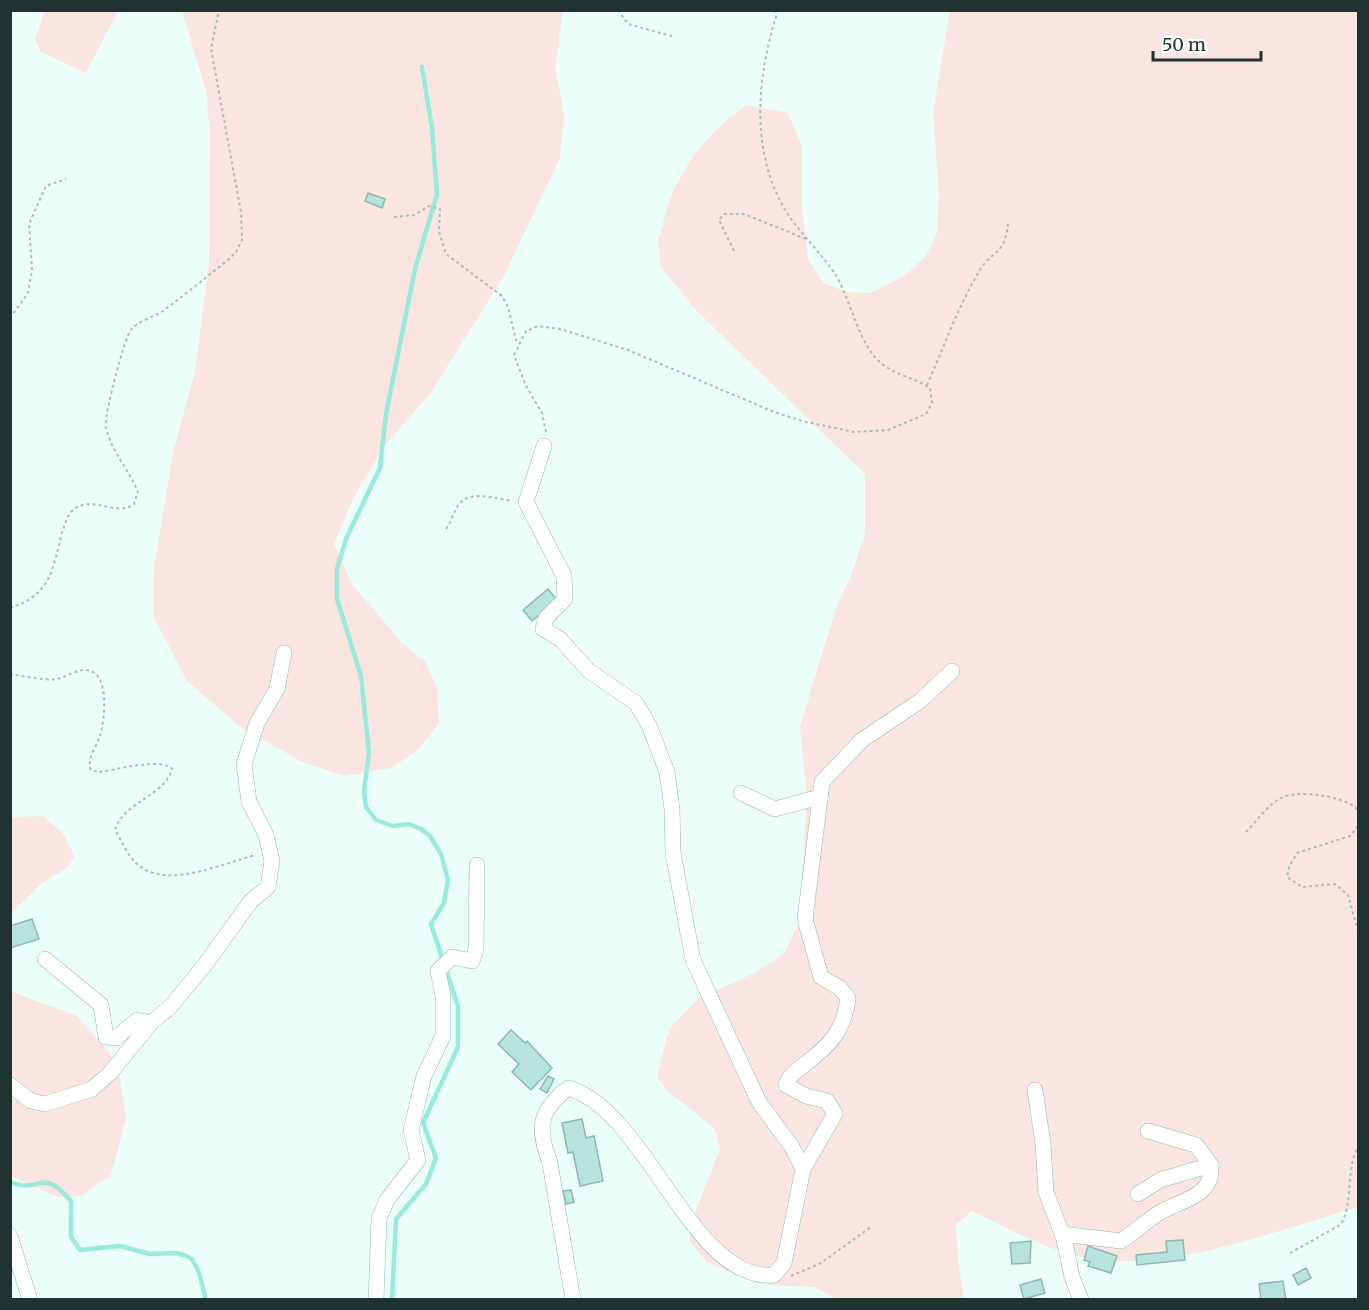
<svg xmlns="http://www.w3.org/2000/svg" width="1369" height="1310" font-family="Merriweather,serif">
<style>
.green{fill:#fae5e0}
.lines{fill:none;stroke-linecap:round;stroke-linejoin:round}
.stream{stroke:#98eadd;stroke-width:4.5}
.building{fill:#b6e3db;stroke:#8db9b1;stroke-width:1.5}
.street-casing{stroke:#8db9b1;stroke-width:16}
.path{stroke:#acbeba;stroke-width:2;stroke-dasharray:3 3;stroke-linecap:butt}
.street{stroke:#fff;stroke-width:15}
</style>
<rect width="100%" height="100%" fill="#ecfefa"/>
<g class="green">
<polygon points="45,10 118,11 86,73 41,52 35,39"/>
<polygon points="182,11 563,11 555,67 564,114 560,158 504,276 430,394 384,446 353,499 334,544 352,584 404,645 425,661 437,688 439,723 418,750 391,768 344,776 300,761 239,726 187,681 153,616 154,569 173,452 195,372 209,262 210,134 206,91"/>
<path d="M950,11H1358V1207C1278,1230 1164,1275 1082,1257C1044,1249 1007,1228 972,1211L956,1224L958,1260L964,1299H836L814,1287L770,1285L736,1275L706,1261L689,1240L693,1218L720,1149L714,1128L666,1090L657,1076L669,1029L698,999L752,974L784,954L799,923L807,798L800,727L836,608L851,576L865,533V474L693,307L661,267L658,239L673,191L694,154L719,127L746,105L788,113L802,146V207L808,259L823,283L847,292L871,293L904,276L926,256L937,233L939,197L933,112Z"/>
<polygon points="43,816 62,833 75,856 68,867 42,883 11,913 11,817"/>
<polygon points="10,991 77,1016 109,1052 119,1073 126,1119 111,1175 81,1196 58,1197 11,1176"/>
</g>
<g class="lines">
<g class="stream">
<path d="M10,1182C41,1195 40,1165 71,1201V1237L80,1250L120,1246L150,1254L176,1253L184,1255L192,1259L199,1272L206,1300"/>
<polyline points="392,1300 396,1219 426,1184 436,1158 423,1123 458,1047 458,1006 431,924 444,903 448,880 441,854 430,836 421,829 409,824 393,826 376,820 366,807 364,791 369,753 361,676 337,599 337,569 346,539 380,468 386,414 415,269 437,194 432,128 422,67"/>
</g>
</g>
<g class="building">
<polygon points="368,193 385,199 382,208 365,201"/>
<polygon points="548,589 557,600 532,621 523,610"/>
<polygon points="32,919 39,939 10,948 10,926"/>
<polygon points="511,1030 525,1043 527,1041 552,1068 531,1090 512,1072 519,1064 498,1044"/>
<polygon points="548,1076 554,1079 547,1093 540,1089"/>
<polygon points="582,1119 586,1138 594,1136 603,1181 580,1186 573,1152 568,1153 562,1123"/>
<polygon points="571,1190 574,1202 566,1204 563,1191"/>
<polygon points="1183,1240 1185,1260 1137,1265 1136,1255 1167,1252 1166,1241"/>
<polygon points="1031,1241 1030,1263 1012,1264 1010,1243"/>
<polygon points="1088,1246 1117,1256 1111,1273 1088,1266 1090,1262 1084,1260"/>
<polygon points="1306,1268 1311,1278 1298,1285 1293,1275"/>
<polygon points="1041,1279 1045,1293 1024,1299 1020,1285"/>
<polygon points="1283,1281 1286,1300 1261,1300 1259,1284"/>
</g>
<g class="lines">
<defs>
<g id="street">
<polyline points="544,446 526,502 564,576 565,599 546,618 543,629 560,639 589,671 636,703 649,725 667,772 672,809 673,853 693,960 759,1102 792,1147 803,1169"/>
<polyline points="741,793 775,809 820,797"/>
<polyline points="45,959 101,1005 106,1037 116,1038 137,1020 151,1023"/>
<polyline points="10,1085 31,1101 45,1104 92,1089 110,1073 151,1023 171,1006 204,966 251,901 268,887 272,861 266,835 249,802 244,764 257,723 277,689 284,653"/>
<polyline points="1035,1090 1043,1144 1046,1192 1064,1239 1072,1277 1081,1300"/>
<polyline points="1138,1194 1160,1180 1211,1165"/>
<path d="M1062,1234L1121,1241C1133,1233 1144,1223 1156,1215C1177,1200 1214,1199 1211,1165L1196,1145L1148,1131"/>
<polyline points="10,1236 30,1300"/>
<polyline points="376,1300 379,1219 387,1200 418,1160 411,1130 424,1076 443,1036 443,996 438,971 452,957 472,961 476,950 477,865"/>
<path d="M573,1300L550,1163C537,1128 538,1112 568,1088C647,1110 692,1283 774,1275L784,1263L803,1169L835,1114L827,1101L806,1096L786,1085C789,1075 797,1071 805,1064C830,1045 844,1031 848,998L840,988L821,977L805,919L822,782L862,740L920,701L952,671"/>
</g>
</defs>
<use href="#street" class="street-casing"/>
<g class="path">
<polyline points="618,10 628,24 675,37"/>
<polyline points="394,217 414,215 429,206 440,209 439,232 446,254 502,296 508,307 517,344"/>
<polyline points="734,251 719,220 724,214 744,214 806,239"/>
<polyline points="10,318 28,293 32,270 29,224 46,186 66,179"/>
<path d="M927,385C944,347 958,306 980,270C993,249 1005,255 1008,224"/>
<path d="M546,432L542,413L526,386L514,355L526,331L538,326L560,329L628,350L774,412L802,421L854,432L888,430L926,414L932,403L930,388C915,378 895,375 881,363C858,344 851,299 835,274C821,253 803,236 789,216C750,157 756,81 776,17L775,10"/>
<path d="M446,529C452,521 454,510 460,503C471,490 498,499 512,501"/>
<path d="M10,608C52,594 52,570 62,533C65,526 66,517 72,511C90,493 117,518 134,504L138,492C129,469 111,452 106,427C104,415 124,339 131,330C138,321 154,317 163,311C185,295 206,277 228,260L236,252L242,240L241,212L211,49L219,10"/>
<path d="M10,674C25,676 43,681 56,679C65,678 73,671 83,670C111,668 105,718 100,736C97,746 86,759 91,770L99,772C115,770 162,757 172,769C164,797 124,801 115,830C121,840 127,854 135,862C164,892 222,863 256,855"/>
<polyline points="1358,826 1350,836 1297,853 1289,867 1287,877 1302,887 1335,884 1348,895 1358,931"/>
<path d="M1246,832C1256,822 1269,803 1283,797C1300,790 1346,796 1358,810"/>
<path d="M1290,1253L1340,1225C1354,1206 1345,1170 1358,1147"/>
<polyline points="791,1276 821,1263 872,1226"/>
</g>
<use href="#street" class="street"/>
</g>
<rect width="1369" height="1310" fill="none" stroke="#213330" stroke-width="24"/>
<path d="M1153 51v9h108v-9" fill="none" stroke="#213330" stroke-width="3"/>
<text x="1162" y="51" font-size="18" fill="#213330" stroke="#ffffff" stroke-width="4.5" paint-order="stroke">50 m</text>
</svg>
